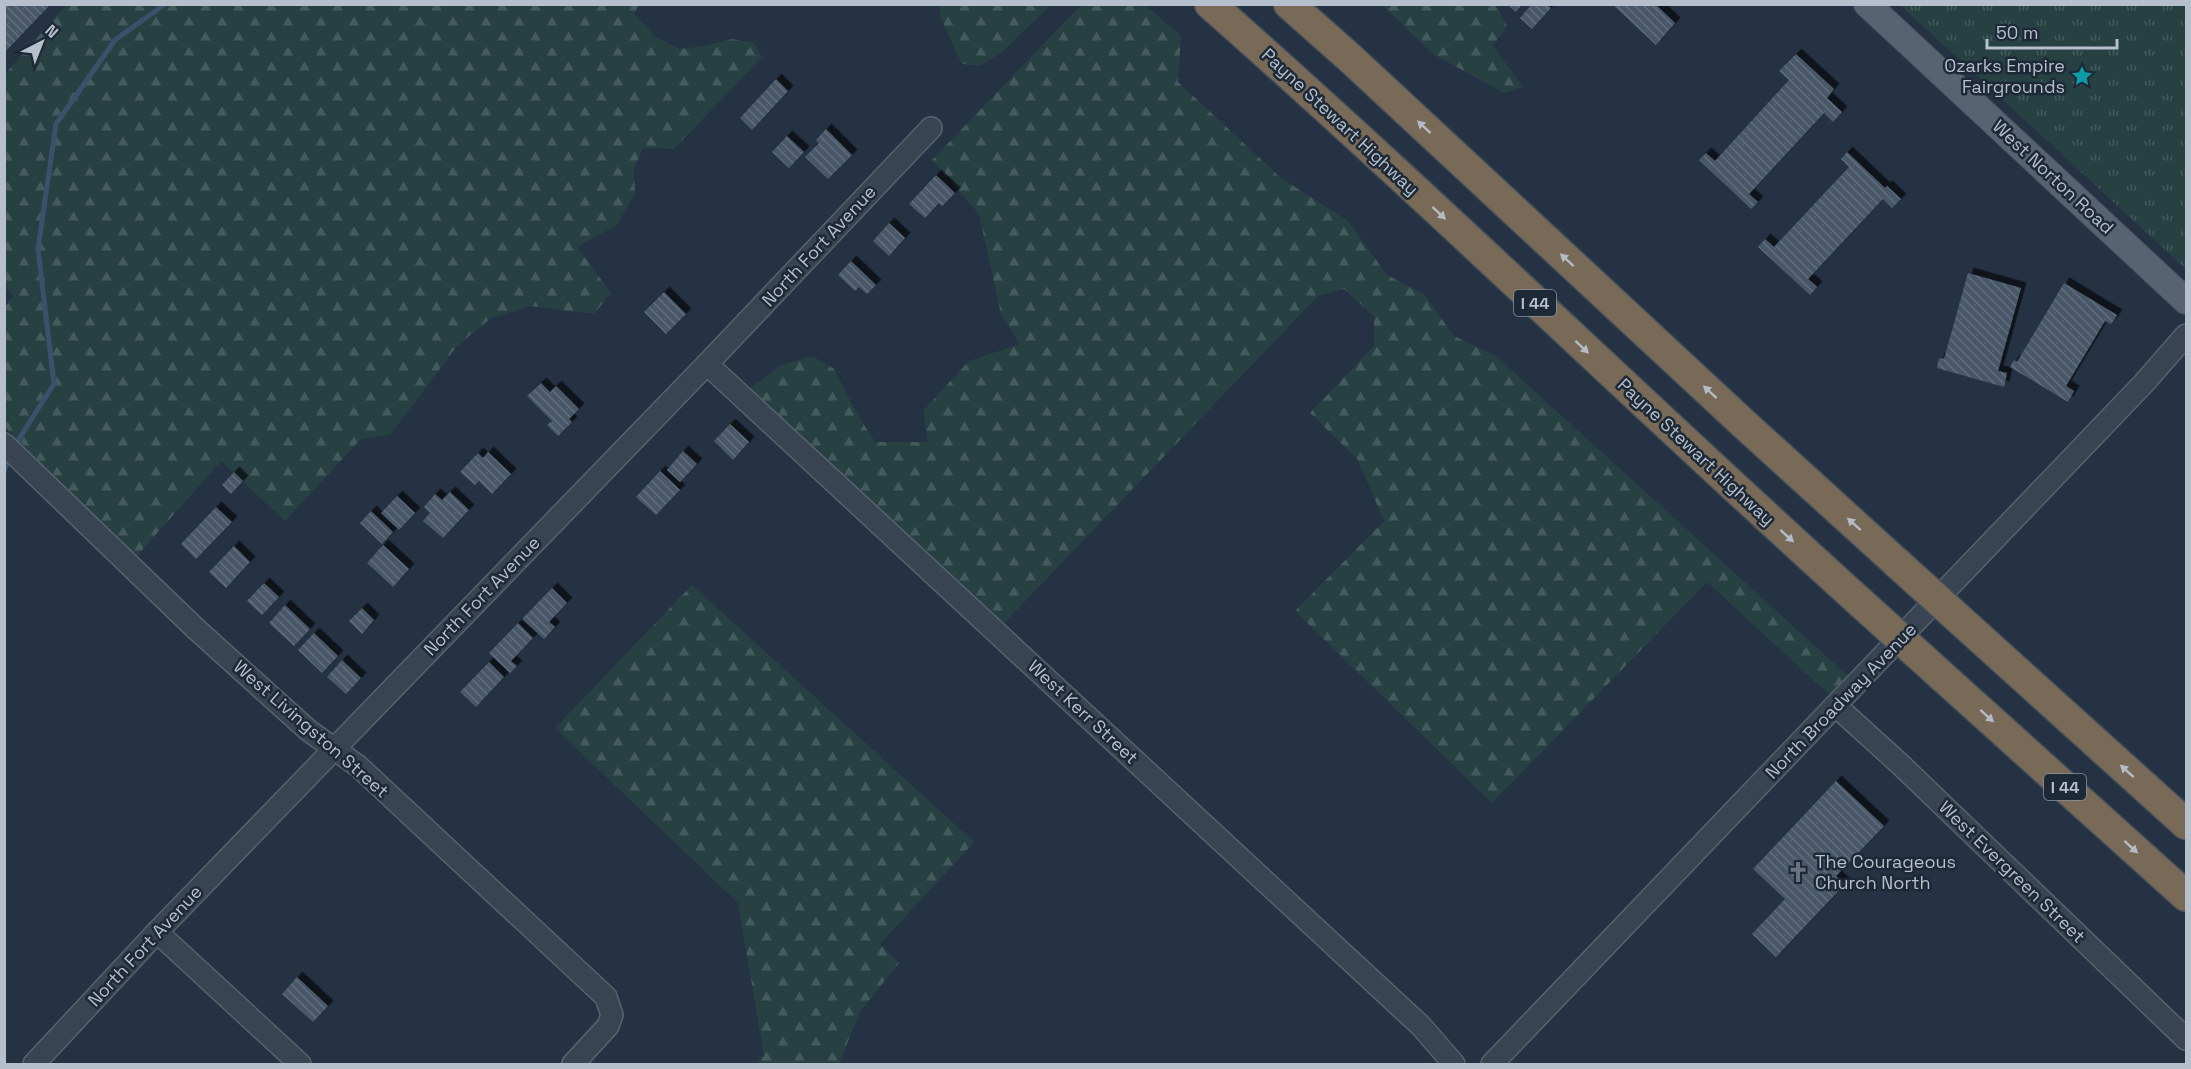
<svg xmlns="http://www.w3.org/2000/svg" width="2191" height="1069" font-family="'Space Grotesk',sans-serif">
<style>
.grass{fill:url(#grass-tufts)}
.forest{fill:url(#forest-firs)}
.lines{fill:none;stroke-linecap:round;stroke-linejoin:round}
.stream{stroke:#3a516c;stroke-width:5}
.building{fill:url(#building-back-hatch);filter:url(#shadow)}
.minor-casing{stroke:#57626f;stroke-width:24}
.major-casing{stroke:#434d5b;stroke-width:28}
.highway-casing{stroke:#444f5c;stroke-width:33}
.minor{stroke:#394452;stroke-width:21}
.major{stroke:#576372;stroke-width:26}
.highway{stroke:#786a56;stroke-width:30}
.highway-bridge-casing{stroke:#444f5c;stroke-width:33;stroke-linecap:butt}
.highway-bridge{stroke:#786a56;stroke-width:30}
.oneway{fill:#b3bbc6}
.labels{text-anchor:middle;stroke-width:5;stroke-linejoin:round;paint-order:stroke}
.shield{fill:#1e2937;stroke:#88929f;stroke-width:1.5}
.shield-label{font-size:16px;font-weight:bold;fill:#b6bfcc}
.poi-label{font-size:18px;fill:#b6bfcc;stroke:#1e2937;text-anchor:end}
.street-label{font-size:18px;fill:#b6bfcc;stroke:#1e2937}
</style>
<defs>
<pattern id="grass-tufts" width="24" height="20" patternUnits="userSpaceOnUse" patternTransform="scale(1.5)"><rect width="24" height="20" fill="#274143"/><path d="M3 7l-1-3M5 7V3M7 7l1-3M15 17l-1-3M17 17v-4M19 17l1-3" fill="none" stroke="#445b5d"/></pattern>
<pattern id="forest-firs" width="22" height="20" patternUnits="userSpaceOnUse" patternTransform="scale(1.5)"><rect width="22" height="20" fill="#274143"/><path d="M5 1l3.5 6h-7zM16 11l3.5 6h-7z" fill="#445b5d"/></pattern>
<pattern id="building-back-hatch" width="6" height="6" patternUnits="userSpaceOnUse" patternTransform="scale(1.5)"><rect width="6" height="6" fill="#495869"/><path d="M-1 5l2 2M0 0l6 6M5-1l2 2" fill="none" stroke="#616e7d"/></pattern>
<filter id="shadow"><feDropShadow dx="5.5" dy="-5.5" stdDeviation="0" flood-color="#0009"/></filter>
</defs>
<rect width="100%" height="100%" fill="#253243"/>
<polygon class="grass" points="1900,5 2186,5 2186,269"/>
<g class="forest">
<polygon points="66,5 639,5 634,14 656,37 680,49 703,46 732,39 754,43 762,57 674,149 643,148 634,169 635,193 617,225 577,247 611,293 594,314 531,306 491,318 457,346 390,435 361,439 285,521 221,461 136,557 5,427 5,307 13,296 5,287 5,74"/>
<polygon points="939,5 939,4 1051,5 1001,53 980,66 962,64 941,19"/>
<polygon points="1081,5 1145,5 1181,36 1178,82 1281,178 1348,221 1387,275 1424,294 1454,336 1496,356 1850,678 1832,697 1707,582 1492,803 1295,611 1384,521 1358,460 1310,413 1374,346 1374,316 1344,289 1318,296 1003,624 750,389 779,366 812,356 834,369 856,412 875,442 928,442 923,411 969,361 1020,344 1001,314 979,214 932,160"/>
<polygon points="1382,5 1496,5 1507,26 1493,46 1523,87 1504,93 1433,54"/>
<polygon points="692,585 974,842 880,944 899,963 859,1013 839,1064 756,1064 764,1055 738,903 555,728"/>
</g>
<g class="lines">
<g class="stream">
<polyline points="15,445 54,384 38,249 56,124 115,40 165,4"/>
<polyline points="4,471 7,463"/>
</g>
</g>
<g class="building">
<polygon points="4,4 51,4 4,53"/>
<polygon points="1507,4 1522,4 1516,12"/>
<polygon points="1532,4 1547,4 1551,8 1532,29 1520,18"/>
<polygon points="1612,4 1655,4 1675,23 1656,45"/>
<polygon points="1796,54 1834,89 1827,98 1842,112 1833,122 1824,113 1749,194 1758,202 1751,209 1699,160 1706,153 1715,161 1789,80 1779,71"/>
<polygon points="776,79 788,91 752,130 740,118"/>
<polygon points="826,129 852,155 828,179 805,157 819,143 816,140"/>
<polygon points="787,136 804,152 789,168 772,152"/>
<polygon points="1847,152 1885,188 1887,186 1901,199 1892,208 1883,199 1808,279 1817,287 1810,295 1758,247 1765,239 1774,247 1849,167 1841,159"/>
<polygon points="936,175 955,193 942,206 939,203 925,218 909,204"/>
<polygon points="889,223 905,238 889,256 873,241"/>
<polygon points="851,261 876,285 867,294 859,287 855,291 838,275"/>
<polygon points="1968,273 2021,288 1998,371 2007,373 2004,387 1937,368 1939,358 1944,359"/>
<polygon points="2064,283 2117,315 2111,324 2105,321 2066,386 2074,391 2068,402 2010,367 2014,360 2017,362"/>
<polygon points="664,292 686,314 666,334 644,312"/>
<polygon points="541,383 550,392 556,386 579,409 569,419 572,422 558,436 547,425 552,421 527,396"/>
<polygon points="730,424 749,442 733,460 714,441"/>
<polygon points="683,451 697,464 680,482 667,470"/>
<polygon points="488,452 511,474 492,494 479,481 475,485 460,472 478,453 483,458"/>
<polygon points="660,471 680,490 656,515 636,497"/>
<polygon points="234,472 243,481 231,494 222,485"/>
<polygon points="450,492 469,510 443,538 423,521 430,513 424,507 435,494 442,500"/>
<polygon points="397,496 415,513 399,530 381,513"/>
<polygon points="216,507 232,522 196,559 181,544"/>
<polygon points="371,511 393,532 382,544 360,523"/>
<polygon points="383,545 409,569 393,587 367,563"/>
<polygon points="234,546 250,562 226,588 209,572"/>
<polygon points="264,583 279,597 262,615 247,601"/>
<polygon points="552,588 567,603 549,622 555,627 544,639 522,619"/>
<polygon points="285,605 310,629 294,646 269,623"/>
<polygon points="362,608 374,620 362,634 349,621"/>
<polygon points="518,623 533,638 511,661 517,666 510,673 489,653"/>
<polygon points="314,633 338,656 322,673 298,650"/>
<polygon points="342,660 361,678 346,694 327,677"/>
<polygon points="489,662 504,677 476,707 460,692"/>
<polygon points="1836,781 1884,826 1836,876 1845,884 1776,957 1752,934 1785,899 1753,869"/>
<polygon points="297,977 328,1006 313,1022 282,994"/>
</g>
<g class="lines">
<defs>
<g id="minor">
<polyline points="707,364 1421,1026 1454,1064"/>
<polyline points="4,444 196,629 308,730 358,766 606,997 612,1015 608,1026 573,1064"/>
<polyline points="1836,706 1901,765 2186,1039"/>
<polyline points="157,932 300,1064"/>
<polyline points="34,1064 157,932 707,364 931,128"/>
<polyline points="1492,1064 2144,383 2186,335"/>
</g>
<polyline id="major" points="1867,4 2186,301"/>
<g id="highway">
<path d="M1210,4C1431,199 1641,404 1860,602"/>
<polyline points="1289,4 1350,58 1744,424 1897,563"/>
<polyline points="1980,638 2186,824"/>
<polyline points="1943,677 2186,896"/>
</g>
</defs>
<use href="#minor" class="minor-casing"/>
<use href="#major" class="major-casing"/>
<use href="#highway" class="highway-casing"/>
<use href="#minor" class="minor"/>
<use href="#major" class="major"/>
<use href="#highway" class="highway"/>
<defs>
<g id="highway-bridge">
<polyline points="1897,563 1980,638"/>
<polyline points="1860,602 1943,677"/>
</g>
</defs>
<use href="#highway-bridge" class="highway-bridge-casing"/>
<use href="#highway-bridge" class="highway-bridge"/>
</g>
<defs><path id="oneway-solid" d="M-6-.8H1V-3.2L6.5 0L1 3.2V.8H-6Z" transform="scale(1.5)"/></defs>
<g class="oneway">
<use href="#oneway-solid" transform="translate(1424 127) rotate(-137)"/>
<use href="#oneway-solid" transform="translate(1439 213) rotate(43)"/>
<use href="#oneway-solid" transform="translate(1567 260) rotate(-137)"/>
<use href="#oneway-solid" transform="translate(1582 347) rotate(43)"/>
<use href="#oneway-solid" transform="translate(1710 392) rotate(-137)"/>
<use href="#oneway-solid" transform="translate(1854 524) rotate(-138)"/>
<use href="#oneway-solid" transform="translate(1787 536) rotate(42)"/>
<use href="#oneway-solid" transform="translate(1987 716) rotate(42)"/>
<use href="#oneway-solid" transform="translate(2127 771) rotate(-138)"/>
<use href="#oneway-solid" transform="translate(2131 847) rotate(42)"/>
</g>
<defs>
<symbol id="sight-bare" viewBox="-9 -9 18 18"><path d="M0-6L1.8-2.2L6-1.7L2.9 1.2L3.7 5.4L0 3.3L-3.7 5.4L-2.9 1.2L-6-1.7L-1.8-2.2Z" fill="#0f9aa8" stroke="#1e2937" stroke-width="2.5" paint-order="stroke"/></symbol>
<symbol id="church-bare" viewBox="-9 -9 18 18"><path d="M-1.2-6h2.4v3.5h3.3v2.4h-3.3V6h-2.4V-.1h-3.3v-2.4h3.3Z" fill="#6b7280" stroke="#1e2937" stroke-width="2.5" paint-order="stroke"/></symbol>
</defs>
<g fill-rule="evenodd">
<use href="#sight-bare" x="2067" y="61" width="30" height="30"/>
<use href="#church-bare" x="1783" y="857" width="30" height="30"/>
</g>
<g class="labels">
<g class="shield">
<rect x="1514" y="290" width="42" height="26" rx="4.5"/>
<rect x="2044" y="774" width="42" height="26" rx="4.5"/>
</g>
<g class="shield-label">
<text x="1535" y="309">I 44</text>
<text x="2065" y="793">I 44</text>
</g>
<g class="poi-label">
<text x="2065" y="72">Ozarks Empire<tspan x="2065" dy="21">Fairgrounds</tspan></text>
<text x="1815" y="868" text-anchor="start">The Courageous<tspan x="1815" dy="21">Church North</tspan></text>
</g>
<g class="street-label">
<text transform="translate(1340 122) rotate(43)" y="6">Payne Stewart Highway</text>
<text transform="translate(2053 177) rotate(43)" y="6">West Norton Road</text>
<text transform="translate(819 246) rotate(-47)" y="6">North Fort Avenue</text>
<text transform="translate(1696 452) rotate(43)" y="6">Payne Stewart Highway</text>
<text transform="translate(482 596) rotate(-46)" y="6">North Fort Avenue</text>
<text transform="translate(1841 701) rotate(-46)" y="6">North Broadway Avenue</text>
<text transform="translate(1083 712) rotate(43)" y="6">West Kerr Street</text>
<text transform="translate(311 729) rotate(41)" y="6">West Livingston Street</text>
<text transform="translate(2012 872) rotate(44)" y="6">West Evergreen Street</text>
<text transform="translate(145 946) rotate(-47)" y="6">North Fort Avenue</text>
</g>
</g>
<rect width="2191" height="1069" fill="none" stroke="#b6bfcc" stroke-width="12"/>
<g transform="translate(42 42) rotate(42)" stroke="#1e2937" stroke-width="4.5" paint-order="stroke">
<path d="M0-4.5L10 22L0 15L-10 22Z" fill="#b6bfcc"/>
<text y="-9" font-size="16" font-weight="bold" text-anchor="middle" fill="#b6bfcc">N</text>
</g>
<path d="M1987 39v9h130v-9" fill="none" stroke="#b6bfcc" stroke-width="3"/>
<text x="1996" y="39" font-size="18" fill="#b6bfcc" stroke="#1e2937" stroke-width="4.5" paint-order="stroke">50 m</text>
</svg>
